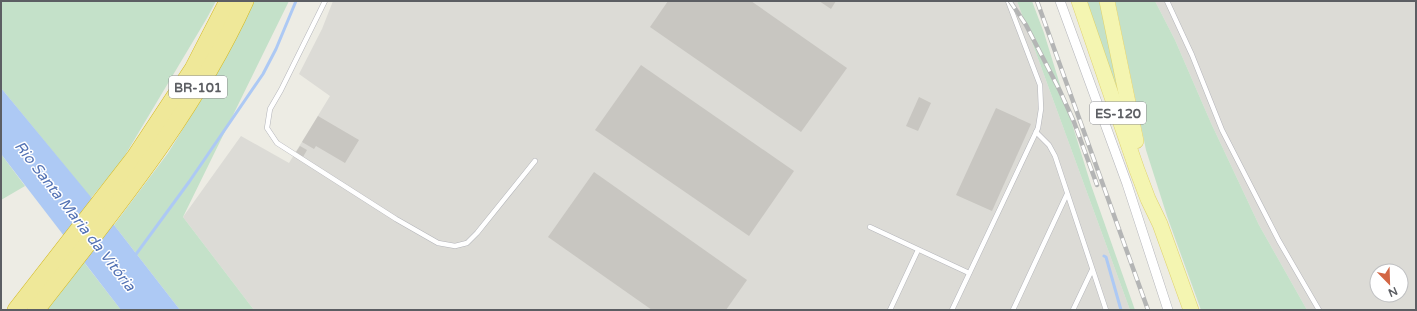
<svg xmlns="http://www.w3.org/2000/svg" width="1417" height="311" font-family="'Varela Round',sans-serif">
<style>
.industrial{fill:#dcdbd6;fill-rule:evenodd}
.green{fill:#c4e1c9}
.water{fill:#adc9f4}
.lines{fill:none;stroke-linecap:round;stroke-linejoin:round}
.stream{stroke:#adc9f4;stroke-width:3}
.building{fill:#c8c6c1}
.service-casing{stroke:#b4b5ba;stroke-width:5.5}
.minor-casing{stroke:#b4b5ba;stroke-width:10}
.primary-casing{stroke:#dfd26b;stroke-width:16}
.motorway-casing{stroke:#d4b91d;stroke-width:18}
.service{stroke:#fff;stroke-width:4.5}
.minor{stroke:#fff;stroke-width:9}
.primary{stroke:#f4f5b1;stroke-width:15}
.motorway{stroke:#efe899;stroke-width:17}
.rail-casing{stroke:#b4b5b5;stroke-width:4.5}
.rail{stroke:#fff;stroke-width:3;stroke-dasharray:9;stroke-linecap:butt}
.labels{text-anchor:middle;stroke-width:3;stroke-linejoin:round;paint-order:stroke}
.shield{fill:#fff;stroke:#8d8e92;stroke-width:1}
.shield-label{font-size:13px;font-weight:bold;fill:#5c5e63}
.water-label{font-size:15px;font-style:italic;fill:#5372b4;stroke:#fff}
</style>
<rect width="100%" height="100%" fill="#edece4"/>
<g class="industrial">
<polygon points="333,1 1017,1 1130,310 254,310 183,217 241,136 289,163 330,96 299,74 322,29"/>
<path d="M1155,1H1416V310H1307L1259,225L1211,123L1175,40ZM1377,271H1401V295H1377Z"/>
</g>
<g class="green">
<polygon points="1,1 216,1 207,18 121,162 91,198 1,88"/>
<polygon points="254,1 289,1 183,217 254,310 180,310 114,225 168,153 196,108 215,77"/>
<polygon points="1017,1 1032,1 1044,33 1091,185 1135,310 1130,310"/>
<polygon points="1086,1 1101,1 1118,87 1115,88"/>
<polygon points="1115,1 1155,1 1175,40 1211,123 1259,225 1307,310 1201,310 1167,216 1146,150"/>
<polygon points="1,154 25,186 1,200"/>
<polygon points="83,261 121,310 46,310"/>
</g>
<polygon class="water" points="1,88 114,225 180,310 121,310 1,154"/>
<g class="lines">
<g class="stream">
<polyline points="1104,256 1106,257 1121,310"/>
<polyline points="134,257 189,182 263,74 276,49 296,1"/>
</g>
</g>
<g class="building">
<polygon points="668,1 751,1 847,68 801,132 650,27"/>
<polygon points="819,1 836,1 831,9"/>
<polygon points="641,65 794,171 749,236 595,130"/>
<polygon points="919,97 931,103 918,131 906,126"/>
<polygon points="996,108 1031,124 992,211 956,195"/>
<polygon points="318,116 359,140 345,163 316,146 314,149 302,142"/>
<polygon points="300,146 307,150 303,157 296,152"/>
<polygon points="594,172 747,280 726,310 652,310 548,237"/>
</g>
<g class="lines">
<defs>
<g id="service">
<polyline points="325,1 281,90 270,109 267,128 277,143 396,219 438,243 455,246 467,243 477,233 535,161"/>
<polyline points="1167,1 1192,55 1222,130 1279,241 1319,310"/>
<polyline points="1036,132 1049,145 1055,156 1106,310"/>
<polyline points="870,227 969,273"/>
<polyline points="890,310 918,250"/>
<polyline points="952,310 1038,128 1041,109 1040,85 1008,1"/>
<polyline points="1013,310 1067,194"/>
<polyline points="1073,310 1092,270"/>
</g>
<polyline id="minor" points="1060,1 1127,184 1168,310"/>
<g id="primary">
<polyline points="1079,1 1137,170 1148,199 1160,224 1191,310"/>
<polyline points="1107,1 1136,141"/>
</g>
<g id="motorway">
<polyline points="16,310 135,157 193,69 228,1"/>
<path d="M36,310C112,212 193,115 245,1"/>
</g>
</defs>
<use href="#service" class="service-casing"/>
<use href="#minor" class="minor-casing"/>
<use href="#primary" class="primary-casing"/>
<use href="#motorway" class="motorway-casing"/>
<use href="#service" class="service"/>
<use href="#minor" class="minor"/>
<use href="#primary" class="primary"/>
<use href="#motorway" class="motorway"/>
<defs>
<g id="rail">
<polyline points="1010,1 1026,25 1060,91 1074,122 1097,185"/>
<polyline points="1037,1 1148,310"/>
</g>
</defs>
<use href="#rail" class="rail-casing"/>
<use href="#rail" class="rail"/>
</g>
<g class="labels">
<g class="shield">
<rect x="169" y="76" width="58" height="22" rx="3"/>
<rect x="1090" y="102" width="56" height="22" rx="3"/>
</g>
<g class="shield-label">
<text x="198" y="92">BR-101</text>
<text x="1118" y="118">ES-120</text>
</g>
<g class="water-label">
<text transform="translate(75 216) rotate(52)" y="5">Rio Santa Maria da Vitória</text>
</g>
</g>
<rect width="1417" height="311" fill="none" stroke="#5c5e63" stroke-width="4"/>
<g transform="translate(1389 283) rotate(157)"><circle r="19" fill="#ffffff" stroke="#bebfc1"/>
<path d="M0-3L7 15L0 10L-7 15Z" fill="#d36644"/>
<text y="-6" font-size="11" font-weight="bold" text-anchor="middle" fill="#5c5e63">N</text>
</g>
</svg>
